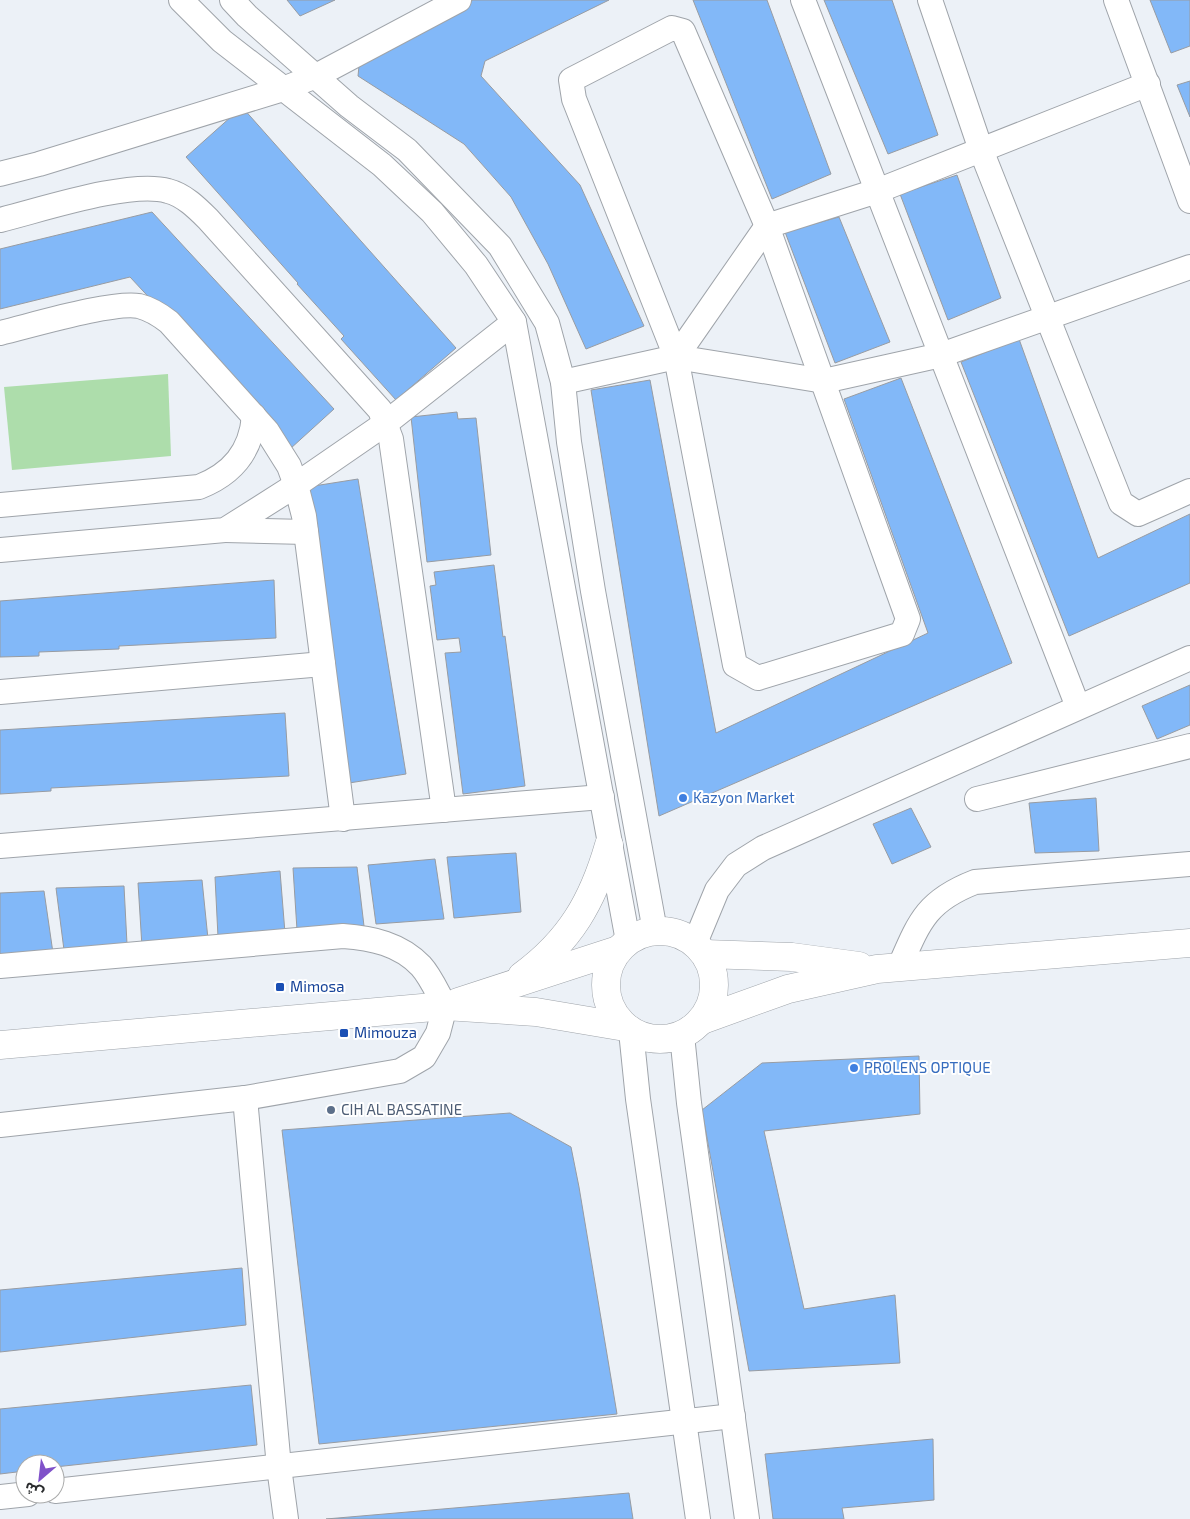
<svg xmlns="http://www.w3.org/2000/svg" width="1190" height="1519" font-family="'Exo 2','Noto Sans Arabic',sans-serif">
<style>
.grass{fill:#adddab}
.building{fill:#82b8f8;stroke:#989ca2}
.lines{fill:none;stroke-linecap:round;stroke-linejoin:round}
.minor-casing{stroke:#9fa4aa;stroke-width:26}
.primary-casing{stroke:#9fa4aa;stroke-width:29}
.minor{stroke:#fff;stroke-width:24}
.primary{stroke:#fff;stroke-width:28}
.shop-dot{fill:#3f7fe0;stroke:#fff;stroke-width:2}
.transit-dot{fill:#1a4fb4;stroke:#fff;stroke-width:2}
.service-dot{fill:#5c6f8a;stroke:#fff;stroke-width:2}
.labels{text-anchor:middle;stroke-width:4;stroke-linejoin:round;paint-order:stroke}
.shop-label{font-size:15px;fill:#366cbe;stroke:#fff;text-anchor:start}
.transit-label{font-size:15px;fill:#164399;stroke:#fff;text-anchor:start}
.service-label{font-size:15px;fill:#4e5e75;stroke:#fff;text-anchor:start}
</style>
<rect width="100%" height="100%" fill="#ecf1f7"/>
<polygon class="grass" points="168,374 171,456 12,470 4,387"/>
<g class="building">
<polygon points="287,0 335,0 300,16"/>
<polygon points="473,0 609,0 485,61 481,76 580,185 644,326 586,349 548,264 511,197 464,144 358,76 360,56"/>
<polygon points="693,0 767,0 831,174 772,199"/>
<polygon points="824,0 892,0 938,135 888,154"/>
<polygon points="1150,0 1190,0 1190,46 1171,53"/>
<polygon points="1190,81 1190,117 1177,85"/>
<polygon points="242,107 456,348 396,400 341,339 344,336 297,284 298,283 186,157"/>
<polygon points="957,175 1001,298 948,320 900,194"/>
<polygon points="152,212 334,409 290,449 130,277 0,309 0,249"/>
<polygon points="839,217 890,342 835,363 785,232"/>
<polygon points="1019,339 1098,558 1190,514 1190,583 1069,636 961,362"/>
<polygon points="901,378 1012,663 659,816 591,390 650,380 716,733 928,633 844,399"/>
<polygon points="457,412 458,419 476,418 491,555 427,562 411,417"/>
<polygon points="358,479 406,774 349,783 301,488"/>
<polygon points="494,565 503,637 505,636 525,786 463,794 445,653 461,652 459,638 437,640 430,586 436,585 434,572"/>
<polygon points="274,580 276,638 119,646 119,649 39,652 39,656 0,657 0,601"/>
<polygon points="1190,685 1190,725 1157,739 1142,706"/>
<polygon points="285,713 289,776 51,788 51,791 0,794 0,730"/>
<polygon points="1096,798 1099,851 1035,853 1029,803"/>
<polygon points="911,808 931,847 892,864 873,824"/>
<polygon points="516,853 521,912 454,918 447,857"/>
<polygon points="435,859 444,919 376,924 368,865"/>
<polygon points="357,867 364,926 297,930 293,868"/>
<polygon points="280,871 285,933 218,937 215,877"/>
<polygon points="202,880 208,939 142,947 138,883"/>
<polygon points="124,886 127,944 64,950 56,888"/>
<polygon points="44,891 53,953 0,955 0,893"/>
<polygon points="919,1056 920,1114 764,1131 804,1309 895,1295 900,1363 749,1371 702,1110 762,1063"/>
<polygon points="510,1113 571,1147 579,1187 617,1414 319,1444 282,1130"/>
<polygon points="242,1268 246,1325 0,1352 0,1290"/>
<polygon points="251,1385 257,1445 55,1467 55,1464 25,1464 25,1471 0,1474 0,1409"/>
<polygon points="933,1439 934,1500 842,1508 844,1519 773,1519 765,1454"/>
<polygon points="629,1493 633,1519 326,1519"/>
</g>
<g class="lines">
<defs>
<g id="minor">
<polyline points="181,0 222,41 382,165 432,212 476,265 514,322 628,941"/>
<polyline points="232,0 247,16 349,106 407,150 500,246 547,323 563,382 569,442 593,591 655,931"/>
<polyline points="803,0 1078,707"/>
<polyline points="930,0 981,150 1121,503 1138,514 1190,491"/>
<polyline points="1116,0 1190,201"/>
<polygon points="672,28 683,31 767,226 908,619 902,634 758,678 735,665 676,357 574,99 571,80"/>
<polyline points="0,174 39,164 283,89 316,76 459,0"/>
<path d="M0,220C41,210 130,180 168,191C184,195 197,208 208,219L380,410L391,439L444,810"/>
<path d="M0,333C30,326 113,301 139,306C151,309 160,315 169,322L267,431L289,466L296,485L304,516L343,819"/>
<polyline points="676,357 767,226 877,191 1148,84"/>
<polyline points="563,382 676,357 824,381 941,355 1190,267"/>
<path d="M0,505L199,487C232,474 251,452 254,416"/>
<polyline points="225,530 306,532"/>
<polyline points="0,550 225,530 296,485 386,423 514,322"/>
<polyline points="0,692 323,664"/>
<polyline points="977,799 1190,746"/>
<polyline points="0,846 602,797"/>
<polyline points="695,943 717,890 736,865 763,848 1190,658"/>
<path d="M0,966L343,936C372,938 400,944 421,966C431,977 438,994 445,1006L438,1033L424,1057L400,1071L245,1098L0,1125"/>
<path d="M899,968C919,922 926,901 975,882L1190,864"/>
<polyline points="631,1031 638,1099 698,1519"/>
<polyline points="682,1035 689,1103 747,1519"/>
<polyline points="245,1098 279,1467 286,1519"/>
<polyline points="55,1491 733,1416"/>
<polyline points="0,1497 28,1494"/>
</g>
<g id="primary">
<circle cx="660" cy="985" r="54"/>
<polyline points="705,954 792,957 859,966"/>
<path d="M522,976C570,941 593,901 609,845"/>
<polyline points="458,1002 618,950"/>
<polyline points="702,1020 788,989 877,969 1190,943"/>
<polyline points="0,1045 445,1006 536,1012 625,1027"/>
</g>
</defs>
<use href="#minor" class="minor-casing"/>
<use href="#primary" class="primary-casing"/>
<use href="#minor" class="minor"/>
<use href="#primary" class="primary"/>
</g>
<g class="shop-dot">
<circle cx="683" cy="798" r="5"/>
<circle cx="854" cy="1068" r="5"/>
</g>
<g class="transit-dot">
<rect x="275" y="982" width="10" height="10" rx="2.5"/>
<rect x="339" y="1028" width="10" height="10" rx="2.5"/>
</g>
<circle class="service-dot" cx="331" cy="1110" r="5"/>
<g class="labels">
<g class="shop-label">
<text x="693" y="803">Kazyon Market</text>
<text x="864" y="1073">PROLENS OPTIQUE</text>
</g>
<g class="transit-label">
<text x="290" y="992">Mimosa</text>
<text x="354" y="1038">Mimouza</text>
</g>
<g class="service-label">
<text x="341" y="1115">CIH AL BASSATINE</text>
</g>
</g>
<g transform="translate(40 1479) rotate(208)"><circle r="24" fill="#ffffff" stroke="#aaabab"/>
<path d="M0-4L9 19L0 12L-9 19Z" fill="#7f51c9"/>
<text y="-8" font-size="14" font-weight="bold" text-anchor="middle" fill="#2a2c2e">ش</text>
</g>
</svg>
